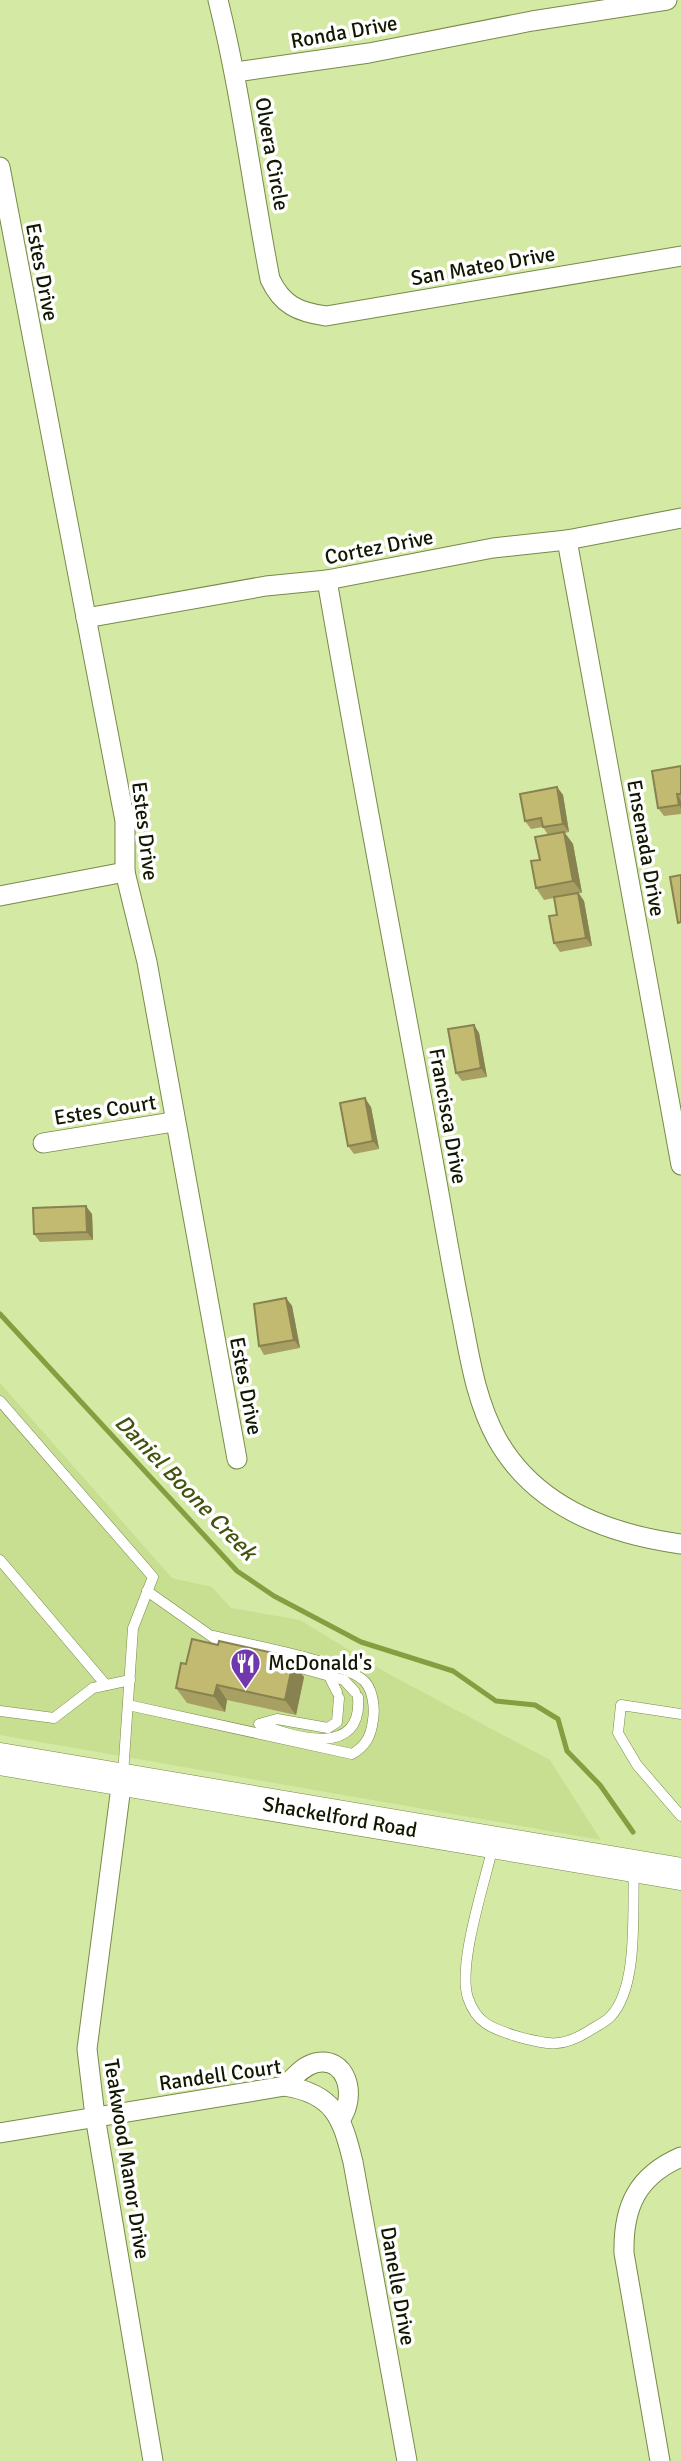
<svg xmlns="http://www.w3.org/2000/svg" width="681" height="2461" font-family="Signika,sans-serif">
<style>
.built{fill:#c8df92}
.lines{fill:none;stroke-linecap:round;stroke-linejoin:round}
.stream{stroke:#859e40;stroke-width:5}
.lane-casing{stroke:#778a48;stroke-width:11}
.street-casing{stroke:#778a48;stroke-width:21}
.primary-casing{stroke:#778a48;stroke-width:33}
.lane{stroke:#fff;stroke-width:10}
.street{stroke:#fff;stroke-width:19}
.primary{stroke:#fff;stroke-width:32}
.wall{fill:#a8a062}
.shaded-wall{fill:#888250}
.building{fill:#c3ba72;stroke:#888250;stroke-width:2}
.labels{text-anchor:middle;stroke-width:7;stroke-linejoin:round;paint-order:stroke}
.street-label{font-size:21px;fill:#111800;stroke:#fff}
.poi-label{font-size:21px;fill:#111800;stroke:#fff;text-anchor:start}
.water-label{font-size:23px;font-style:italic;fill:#42520d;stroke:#fff}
</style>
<rect width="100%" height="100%" fill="#d4eaa4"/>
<polygon class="built" points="0,1383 172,1578 212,1587 231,1608 300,1620 387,1673 550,1760 601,1840 0,1735"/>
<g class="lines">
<polyline class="stream" points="0,1314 237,1571 274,1596 361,1642 453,1671 496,1701 535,1705 558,1719 567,1751 600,1785 633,1832"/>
<defs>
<g id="lane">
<polyline points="0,1401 153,1577 133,1628 123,1775"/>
<polyline points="0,1560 106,1685"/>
<polyline points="147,1591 218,1641"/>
<polyline points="283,1663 344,1680 355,1692"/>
<polyline points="328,1674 337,1692"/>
<path d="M128,1705L352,1754C366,1746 371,1736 373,1720C375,1709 373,1692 366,1683C349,1662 244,1644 214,1636"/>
<polyline points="0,1711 54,1718 93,1688 130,1680"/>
<polyline points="681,1714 621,1705 618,1733 637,1765 681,1816"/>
<polyline points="259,1724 277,1719 328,1728 337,1722 339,1698"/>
<path d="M260,1724C295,1738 363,1758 358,1697"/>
<path d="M493,1846C485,1882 457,1965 468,1998C477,2025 494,2029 519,2037C550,2045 561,2048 589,2031C596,2026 606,2022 611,2016C639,1986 632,1910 634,1871"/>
</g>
<g id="street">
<path d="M218,0C241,92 252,186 270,279C282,305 298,312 326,316L681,256"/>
<polyline points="236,72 369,53 532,21 667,0"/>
<polyline points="0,167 125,821 125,872 147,962 237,1459"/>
<polyline points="567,540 681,1165"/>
<path d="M327,580C361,778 399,974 435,1171C444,1220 452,1269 462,1318C470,1359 476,1401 497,1439C535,1507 608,1534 681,1544"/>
<polyline points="86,618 266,586 327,580 493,548 567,540 681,518"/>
<polyline points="0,896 125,872"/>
<polyline points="43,1143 173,1122"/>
<polyline points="122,1779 87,2049 95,2116 153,2461"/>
<path d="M285,2086C294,2077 303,2066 315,2063C346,2055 358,2095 340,2120"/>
<path d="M0,2133L285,2086C334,2094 342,2117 353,2162L407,2461"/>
<path d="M660,2461L624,2253C623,2207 637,2176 681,2157"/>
</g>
<polyline id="primary" points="0,1759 681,1874"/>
</defs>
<use href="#lane" class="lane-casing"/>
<use href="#street" class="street-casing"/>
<use href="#primary" class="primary-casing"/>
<use href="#lane" class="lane"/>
<use href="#street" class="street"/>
<use href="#primary" class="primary"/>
</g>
<g class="wall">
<polygon points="681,766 681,814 664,816 658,808"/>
<polygon points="557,787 563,795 569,832 565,833 573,844 582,893 579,893 584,901 592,946 560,952 554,943 557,915 554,898 544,900 536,888 540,860 548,835 543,827 531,829 525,821"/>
<polygon points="474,1025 479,1033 487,1077 462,1081 456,1073"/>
<polygon points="371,1107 379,1149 354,1154 348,1146"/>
<polygon points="92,1214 93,1240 40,1242 34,1234"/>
<polygon points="286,1298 292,1306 300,1348 264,1355 259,1346"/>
<polygon points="282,1659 304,1677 296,1715 227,1700 225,1712 187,1703 176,1688 186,1664"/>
</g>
<g class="shaded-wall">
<polygon points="557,787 563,795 569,832 563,824"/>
<polygon points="677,794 681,801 681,808 679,805"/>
<polygon points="564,832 573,844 582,893 573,881"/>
<polygon points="578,893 584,901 592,946 586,938"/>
<polygon points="474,1025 479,1033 487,1077 481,1068"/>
<polygon points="365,1098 371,1107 379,1149 373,1141"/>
<polygon points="86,1206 92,1214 93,1240 87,1232"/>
<polygon points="286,1298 292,1306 300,1348 294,1340"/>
<polygon points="293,1662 304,1677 296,1715 285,1700"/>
<polygon points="217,1685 227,1700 225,1712 214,1696"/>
</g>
<g class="building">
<polygon points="681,766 681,794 677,794 679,805 658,808 652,771"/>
<polygon points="557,787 563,824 543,827 541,818 525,821 520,794"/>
<polygon points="564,832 573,881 536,888 531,861 540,860 535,837"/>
<polygon points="681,875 681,922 678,923 670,877"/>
<polygon points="578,893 586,938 554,943 549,916 557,915 554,897"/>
<polygon points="474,1025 481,1068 456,1073 448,1029"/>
<polygon points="365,1098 373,1141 348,1146 340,1103"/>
<polygon points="86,1206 87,1232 34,1234 33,1208"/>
<polygon points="286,1298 294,1340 259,1346 254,1304"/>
<polygon points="192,1639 218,1645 219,1641 278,1654 277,1658 293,1662 285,1700 217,1685 214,1696 176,1688 181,1663 186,1664"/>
</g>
<defs>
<symbol id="restaurant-pin" viewBox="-11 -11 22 30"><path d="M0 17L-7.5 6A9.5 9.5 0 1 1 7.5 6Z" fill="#7137ad" stroke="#fff"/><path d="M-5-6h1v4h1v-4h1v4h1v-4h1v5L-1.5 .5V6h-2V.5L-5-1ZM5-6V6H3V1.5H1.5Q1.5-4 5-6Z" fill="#fff"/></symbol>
</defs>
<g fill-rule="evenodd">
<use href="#restaurant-pin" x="228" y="1646" width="35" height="47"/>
</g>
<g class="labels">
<g class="street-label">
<text transform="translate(344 32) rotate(-10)" y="7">Ronda Drive</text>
<text transform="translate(272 154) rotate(80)" y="7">Olvera Circle</text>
<text transform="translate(483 266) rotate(-10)" y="7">San Mateo Drive</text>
<text transform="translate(42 272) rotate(79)" y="7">Estes Drive</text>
<text transform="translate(379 547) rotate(-11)" y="7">Cortez Drive</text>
<text transform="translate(145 831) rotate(83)" y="7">Estes Drive</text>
<text transform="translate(646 848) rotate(80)" y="7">Ensenada Drive</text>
<text transform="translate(105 1110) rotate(-9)" y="7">Estes Court</text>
<text transform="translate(448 1116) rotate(80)" y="7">Francisca Drive</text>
<text transform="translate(246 1386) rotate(79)" y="7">Estes Drive</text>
<text transform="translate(340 1817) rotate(10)" y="7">Shackelford Road</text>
<text transform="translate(220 2075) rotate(-8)" y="7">Randell Court</text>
<text transform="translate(127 2159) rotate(81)" y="7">Teakwood Manor Drive</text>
<text transform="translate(398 2286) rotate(80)" y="7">Danelle Drive</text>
</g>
<g class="poi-label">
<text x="268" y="1670">McDonald's</text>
</g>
<g class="water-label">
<text transform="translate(186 1487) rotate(46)" y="8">Daniel Boone Creek</text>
</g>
</g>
</svg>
